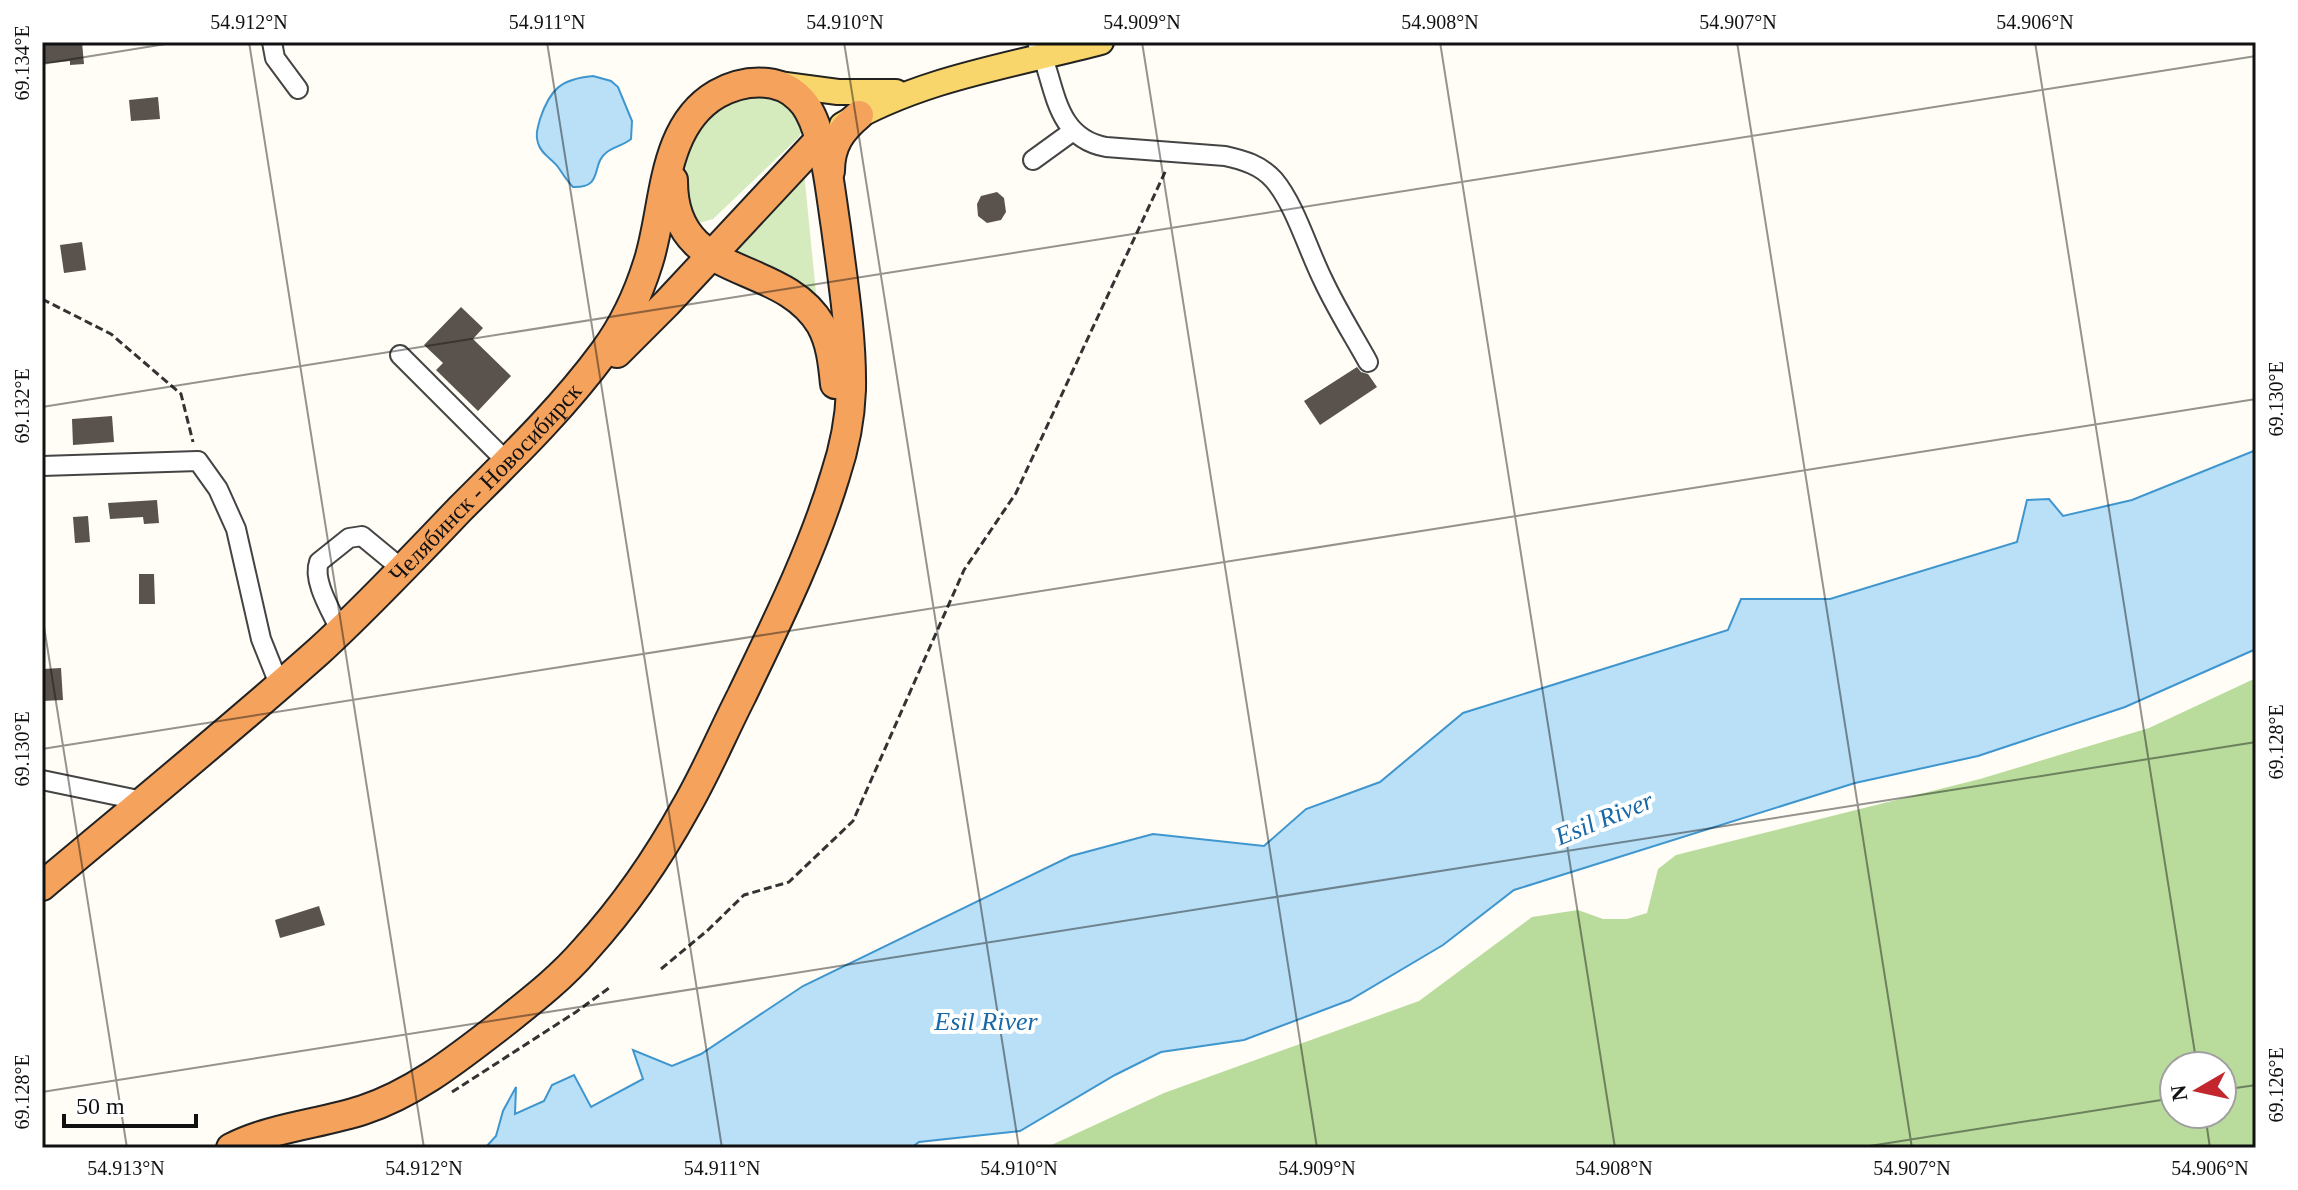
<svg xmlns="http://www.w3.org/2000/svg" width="2298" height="1190" font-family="Georgia,serif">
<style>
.green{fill:#d5ebbd}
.forest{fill:#b9dc9c;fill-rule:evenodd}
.water{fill:#b9e0f7;stroke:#3f96cf;stroke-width:2}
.building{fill:#5a524d}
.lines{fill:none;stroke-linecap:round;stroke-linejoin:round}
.minor-casing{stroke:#444;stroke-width:22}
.major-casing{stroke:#222;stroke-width:28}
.highway-casing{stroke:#222;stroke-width:32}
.path{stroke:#333;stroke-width:3;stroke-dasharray:8 4;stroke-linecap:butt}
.minor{stroke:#fff;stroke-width:18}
.major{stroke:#f9d66b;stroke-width:24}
.highway{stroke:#f5a25d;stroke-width:28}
.ticks{fill:none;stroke:#111;stroke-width:2;stroke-opacity:0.45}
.labels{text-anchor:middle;stroke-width:8;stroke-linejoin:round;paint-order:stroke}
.street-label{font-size:24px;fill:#111;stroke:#fff}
.water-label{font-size:26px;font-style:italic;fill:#1768a6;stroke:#fff}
.neatline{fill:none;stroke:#111;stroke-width:3}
.ticks-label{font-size:20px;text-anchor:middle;fill:#111}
</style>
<rect width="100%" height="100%" fill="#fffdf5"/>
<g class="green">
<path d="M762,94L791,101L803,130L798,138L713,219L699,223L682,211C681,201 679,189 680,179C684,146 704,111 736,99C744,97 753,96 762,94Z"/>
<polygon points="803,162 817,303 722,249"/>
</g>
<path class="forest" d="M2256,678V1148H1045L1164,1093L1419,1001L1532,917L1578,910L1603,919H1627L1647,913L1658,869L1676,855L1980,779L2149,728ZM2174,1066H2222V1114H2174Z"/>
<g class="water">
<path d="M593,76L611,81L618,87L632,121L631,139C624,145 614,147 607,152C590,164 605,188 573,187C566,180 563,174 558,167C551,158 541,154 538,143C535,135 538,127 540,119C550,89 561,79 593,76Z"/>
<polygon points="2256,450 2256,649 2125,707 1978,756 1855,783 1514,890 1443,945 1350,1000 1244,1040 1161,1052 1115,1075 1020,1131 919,1142 911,1148 485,1148 496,1136 503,1111 516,1087 515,1114 544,1101 552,1085 574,1075 591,1107 643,1079 633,1050 672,1066 701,1054 803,986 1071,856 1153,834 1264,846 1306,809 1380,782 1463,713 1728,630 1741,599 1830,599 2017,542 2027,500 2049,499 2063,516 2132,500"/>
</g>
<g class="building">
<polygon points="42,42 82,42 84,64 70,65 70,61 42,64"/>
<polygon points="158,97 160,119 131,121 129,100"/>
<polygon points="997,192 1004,198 1006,212 1001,220 987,223 978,216 977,204 981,196"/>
<polygon points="82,242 86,270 64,273 60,245"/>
<polygon points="461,307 483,328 473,339 511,376 478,411 436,370 443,363 424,345"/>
<polygon points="1357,367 1361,372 1368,374 1377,387 1320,425 1304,401"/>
<polygon points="112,416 114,442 73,445 72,419"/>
<polygon points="157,500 159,523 144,524 143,517 110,519 108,503"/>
<polygon points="88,516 90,542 75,543 73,517"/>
<polygon points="139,574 154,574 155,604 139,604"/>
<polygon points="61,668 63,700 42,701 42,669"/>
<polygon points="319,906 325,925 280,938 275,920"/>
</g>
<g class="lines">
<defs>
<g id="minor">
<polyline points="272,42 275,58 298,89"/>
<path d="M1037,42C1056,82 1052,137 1106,147L1225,156C1243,160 1261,165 1274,180C1295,205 1308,250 1323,280C1336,308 1353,335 1368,362"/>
<polyline points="1033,160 1073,131"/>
<polyline points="400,355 507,462"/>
<polyline points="42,466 198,461 218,489 236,529 261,639 279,684"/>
<path d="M340,630C332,612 312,581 319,562L349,538L362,536L402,569"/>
<polyline points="42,780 143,801"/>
</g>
<g id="major">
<polyline points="778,84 838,92 896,92"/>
<path d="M842,125C921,78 1014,65 1101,42"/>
</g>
<g id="highway">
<path d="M830,171C830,145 841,130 859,115"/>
<path d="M673,180C672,283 781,257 821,325C831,343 833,364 835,384"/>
<polyline points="617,353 667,303 820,139"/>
<path id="s1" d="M42,886C135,808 229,731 319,651C368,606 414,557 460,509C510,459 562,409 604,352C624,325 638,295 648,263C666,208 660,127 717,94C742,80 777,76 799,98C808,106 813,118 817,130C828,161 831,196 836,228C843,282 852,337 851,390C850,419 844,449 835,476C812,552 776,624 742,695C723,732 707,771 686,807C658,858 624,907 585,950C560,979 531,1001 501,1025C458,1058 415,1093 363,1110C320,1124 272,1127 231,1148"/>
</g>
</defs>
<use href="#minor" class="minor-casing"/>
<use href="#major" class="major-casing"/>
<use href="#highway" class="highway-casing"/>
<g class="path">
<polyline points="42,299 111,334 181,394 193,442"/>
<polyline points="661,969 708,930 744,895 789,882 853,821 964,570 1016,493 1166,170"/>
<polyline points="452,1092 576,1012 609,988"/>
</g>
<use href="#minor" class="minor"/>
<use href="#major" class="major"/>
<use href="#highway" class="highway"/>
</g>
<path class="ticks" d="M249,42L424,1148M547,42L722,1148M844,42L1019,1148M1142,42L1317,1148M1440,42L1615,1148M1737,42L1912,1148M2035,42L2197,1066M42,64L178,42M42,407L2256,56M42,614L127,1148M42,749L2256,399M2222,1090L2256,1085M42,1092L2256,742M2205,1114L2210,1148M1857,1148L2174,1098"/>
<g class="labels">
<g class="street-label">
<text dy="8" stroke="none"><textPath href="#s1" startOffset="600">Челябинск - Новосибирск</textPath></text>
</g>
<g class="water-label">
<text transform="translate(1604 818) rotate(-22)" y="9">Esil River</text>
<text x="986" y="1030">Esil River</text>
</g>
</g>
<rect width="2298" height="1190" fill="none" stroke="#ffffff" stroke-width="88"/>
<g transform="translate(2198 1090) rotate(261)"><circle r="38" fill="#ffffff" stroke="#a0a0a0" stroke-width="2"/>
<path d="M0-6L14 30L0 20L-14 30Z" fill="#c4262e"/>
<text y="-12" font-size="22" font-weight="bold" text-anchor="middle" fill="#111111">N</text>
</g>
<path d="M64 1114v12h132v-12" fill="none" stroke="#111111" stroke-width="4"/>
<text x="76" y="1114" font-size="24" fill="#111111" stroke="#ffffff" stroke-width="6" paint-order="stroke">50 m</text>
<rect x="44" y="44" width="2210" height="1102" class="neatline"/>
<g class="ticks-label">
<text x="249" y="29">54.912°N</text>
<text x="547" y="29">54.911°N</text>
<text x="845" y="29">54.910°N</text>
<text x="1142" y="29">54.909°N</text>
<text x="1440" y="29">54.908°N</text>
<text x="1738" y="29">54.907°N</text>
<text x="2035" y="29">54.906°N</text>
<text transform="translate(22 63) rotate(-90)" y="7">69.134°E</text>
<text transform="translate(2276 399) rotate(-90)" y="7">69.130°E</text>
<text transform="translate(22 406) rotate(-90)" y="7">69.132°E</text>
<text transform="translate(2276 742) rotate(-90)" y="7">69.128°E</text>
<text transform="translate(22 749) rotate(-90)" y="7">69.130°E</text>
<text transform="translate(2276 1085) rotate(-90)" y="7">69.126°E</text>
<text transform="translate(22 1092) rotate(-90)" y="7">69.128°E</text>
<text x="126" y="1175">54.913°N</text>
<text x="424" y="1175">54.912°N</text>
<text x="722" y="1175">54.911°N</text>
<text x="1019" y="1175">54.910°N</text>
<text x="1317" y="1175">54.909°N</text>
<text x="1614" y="1175">54.908°N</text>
<text x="1912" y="1175">54.907°N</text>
<text x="2210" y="1175">54.906°N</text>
</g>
</svg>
